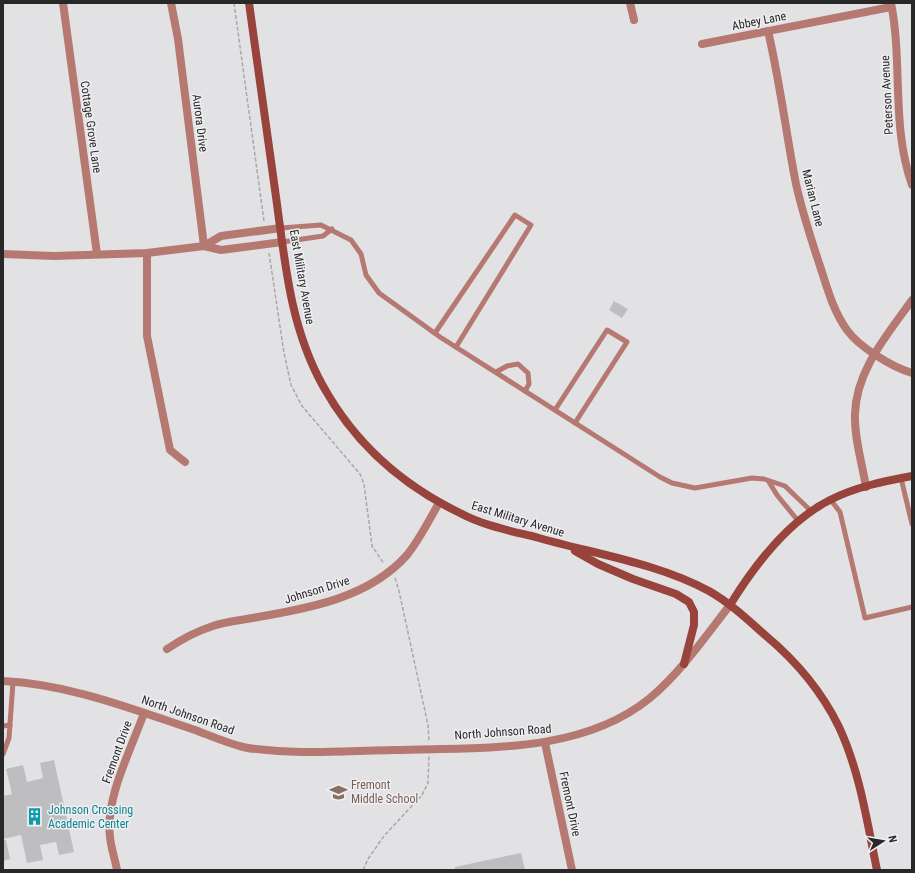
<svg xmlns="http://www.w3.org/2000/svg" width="915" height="873" font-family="'Roboto Condensed',sans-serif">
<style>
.building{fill:#bebdc0}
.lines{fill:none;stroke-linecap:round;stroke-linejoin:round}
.path{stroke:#a8a8ab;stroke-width:1.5;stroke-dasharray:4 2;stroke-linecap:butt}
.service{stroke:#b57972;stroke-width:5}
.minor{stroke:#b57972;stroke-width:8}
.secondary{stroke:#98433c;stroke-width:8}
.labels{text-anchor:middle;stroke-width:3;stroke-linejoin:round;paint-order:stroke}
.street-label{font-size:12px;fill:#282829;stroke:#efeff2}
.education-label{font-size:12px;fill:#785e54;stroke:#efeff2;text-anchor:start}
.culture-label{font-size:12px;fill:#0d838f;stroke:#efeff2;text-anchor:start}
</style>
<rect width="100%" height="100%" fill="#e2e2e5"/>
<g class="building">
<polygon points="614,301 628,309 622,318 609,310"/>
<polygon points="54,760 74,852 59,855 56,842 40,845 43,860 27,863 21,835 3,839 3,796 12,794 6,769 23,765 27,782 43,778 40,763"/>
<polygon points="3,840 6,840 10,859 3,861"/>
<polygon points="521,853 525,870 455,870 455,867"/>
</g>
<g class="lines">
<g class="path">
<polyline points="234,3 264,221"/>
<polyline points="269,253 284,353 291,385 302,406 360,474 364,484 372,546 384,564"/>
<polyline points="395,578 399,591 428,725 429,741"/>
<polyline points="363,870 368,859 384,836 422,795 428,783 429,756"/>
</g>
<g class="service">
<polyline points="281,228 321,225 351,240 361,254 366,275 379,293 440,337 660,477 672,483 695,488 752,478 764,479 785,486 811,511"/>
<polyline points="282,242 323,236 332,229"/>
<polyline points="435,333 515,215 531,225 456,347"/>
<polyline points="496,372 507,366 518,364 528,373 529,384 525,391"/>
<polyline points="555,410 607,330 627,342 575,423"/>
<polyline points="901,478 912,524"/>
<polyline points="769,482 777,495 799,522"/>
<polyline points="830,499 840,512 865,618 912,607"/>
<polyline points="3,726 10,725"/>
<polyline points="3,754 9,738 13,682"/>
</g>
<g class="minor">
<polyline points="63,3 97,254"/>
<polyline points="171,3 178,39 204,246"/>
<polyline points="630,3 634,20"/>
<path d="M891,3C903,63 891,126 912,185"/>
<path d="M768,31C780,82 786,133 796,184C802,211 811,239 820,266C827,287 833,311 847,330C859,347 892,367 912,373"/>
<polyline points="702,44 891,7"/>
<polyline points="204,246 221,236 281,228"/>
<polyline points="147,253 147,336 170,450 185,462"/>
<polyline points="3,254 54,256 147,253 204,246 221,250 282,242"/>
<path d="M866,487C862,463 854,437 855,414C856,370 888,334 912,300"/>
<path d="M167,649C182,639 197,631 213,626C227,621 244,620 258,617C311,608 370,597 407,555C420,539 429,520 439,503"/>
<path d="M3,681C69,684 132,709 195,730C211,736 227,743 243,747C251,749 259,749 267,750C309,754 352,751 394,750C479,747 580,755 650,698C681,672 705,637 730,605"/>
<polyline points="545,743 572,870"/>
<path d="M117,870C115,859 111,848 110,837C105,798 131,750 144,713"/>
</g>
<g class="secondary">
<path d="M249,3C258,68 267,132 276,197C285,262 290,327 323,386C354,442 402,485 460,513C484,526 512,531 539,538C595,554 657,563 709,591C730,603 747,619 765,635C795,660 822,692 839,727C860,772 867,822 877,870"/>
<polyline points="575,551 598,564 633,579 676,594 689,602 694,612 694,625 684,664"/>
<path d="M730,605C754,566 788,521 830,500C855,487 885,481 912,476"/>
</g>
</g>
<defs>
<symbol id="school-bare" viewBox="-9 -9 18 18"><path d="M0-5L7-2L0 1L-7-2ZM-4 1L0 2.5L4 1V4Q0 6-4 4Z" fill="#8d6e63" stroke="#efeff2" stroke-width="2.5" paint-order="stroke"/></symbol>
<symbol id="building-bare" viewBox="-9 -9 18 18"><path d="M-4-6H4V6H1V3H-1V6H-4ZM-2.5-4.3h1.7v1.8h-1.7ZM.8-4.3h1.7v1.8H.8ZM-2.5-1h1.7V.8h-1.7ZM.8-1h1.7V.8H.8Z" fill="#0f9aa8" stroke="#efeff2" stroke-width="2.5" paint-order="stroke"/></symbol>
</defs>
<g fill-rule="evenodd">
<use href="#school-bare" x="326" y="780" width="25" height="25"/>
<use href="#building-bare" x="22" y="804" width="25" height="25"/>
</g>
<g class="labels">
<g class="street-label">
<text transform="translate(759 21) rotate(-11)" y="4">Abbey Lane</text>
<text transform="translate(887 95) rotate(-93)" y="4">Peterson Avenue</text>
<text transform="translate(200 123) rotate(83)" y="4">Aurora Drive</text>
<text transform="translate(91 127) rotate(82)" y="4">Cottage Grove Lane</text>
<text transform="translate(813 198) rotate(76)" y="4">Marian Lane</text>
<text transform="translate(302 277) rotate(80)" y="4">East Military Avenue</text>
<text transform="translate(518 519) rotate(17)" y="4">East Military Avenue</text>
<text transform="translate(317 590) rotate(-17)" y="4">Johnson Drive</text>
<text transform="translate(188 715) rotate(19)" y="4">North Johnson Road</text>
<text transform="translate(503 732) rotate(-4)" y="4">North Johnson Road</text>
<text transform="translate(117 752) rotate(-70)" y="4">Fremont Drive</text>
<text transform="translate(570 804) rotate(78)" y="4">Fremont Drive</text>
</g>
<g class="education-label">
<text x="351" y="789">Fremont<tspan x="351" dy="14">Middle School</tspan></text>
</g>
<g class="culture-label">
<text x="48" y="814">Johnson Crossing<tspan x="48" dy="14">Academic Center</tspan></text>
</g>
</g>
<rect width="915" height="873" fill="none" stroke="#282829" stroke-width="8"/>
<g transform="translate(883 841) rotate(78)" stroke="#efeff2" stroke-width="3" paint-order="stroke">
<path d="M0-3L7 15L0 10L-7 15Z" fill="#282829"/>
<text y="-6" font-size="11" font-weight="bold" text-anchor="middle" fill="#282829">N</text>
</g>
</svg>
